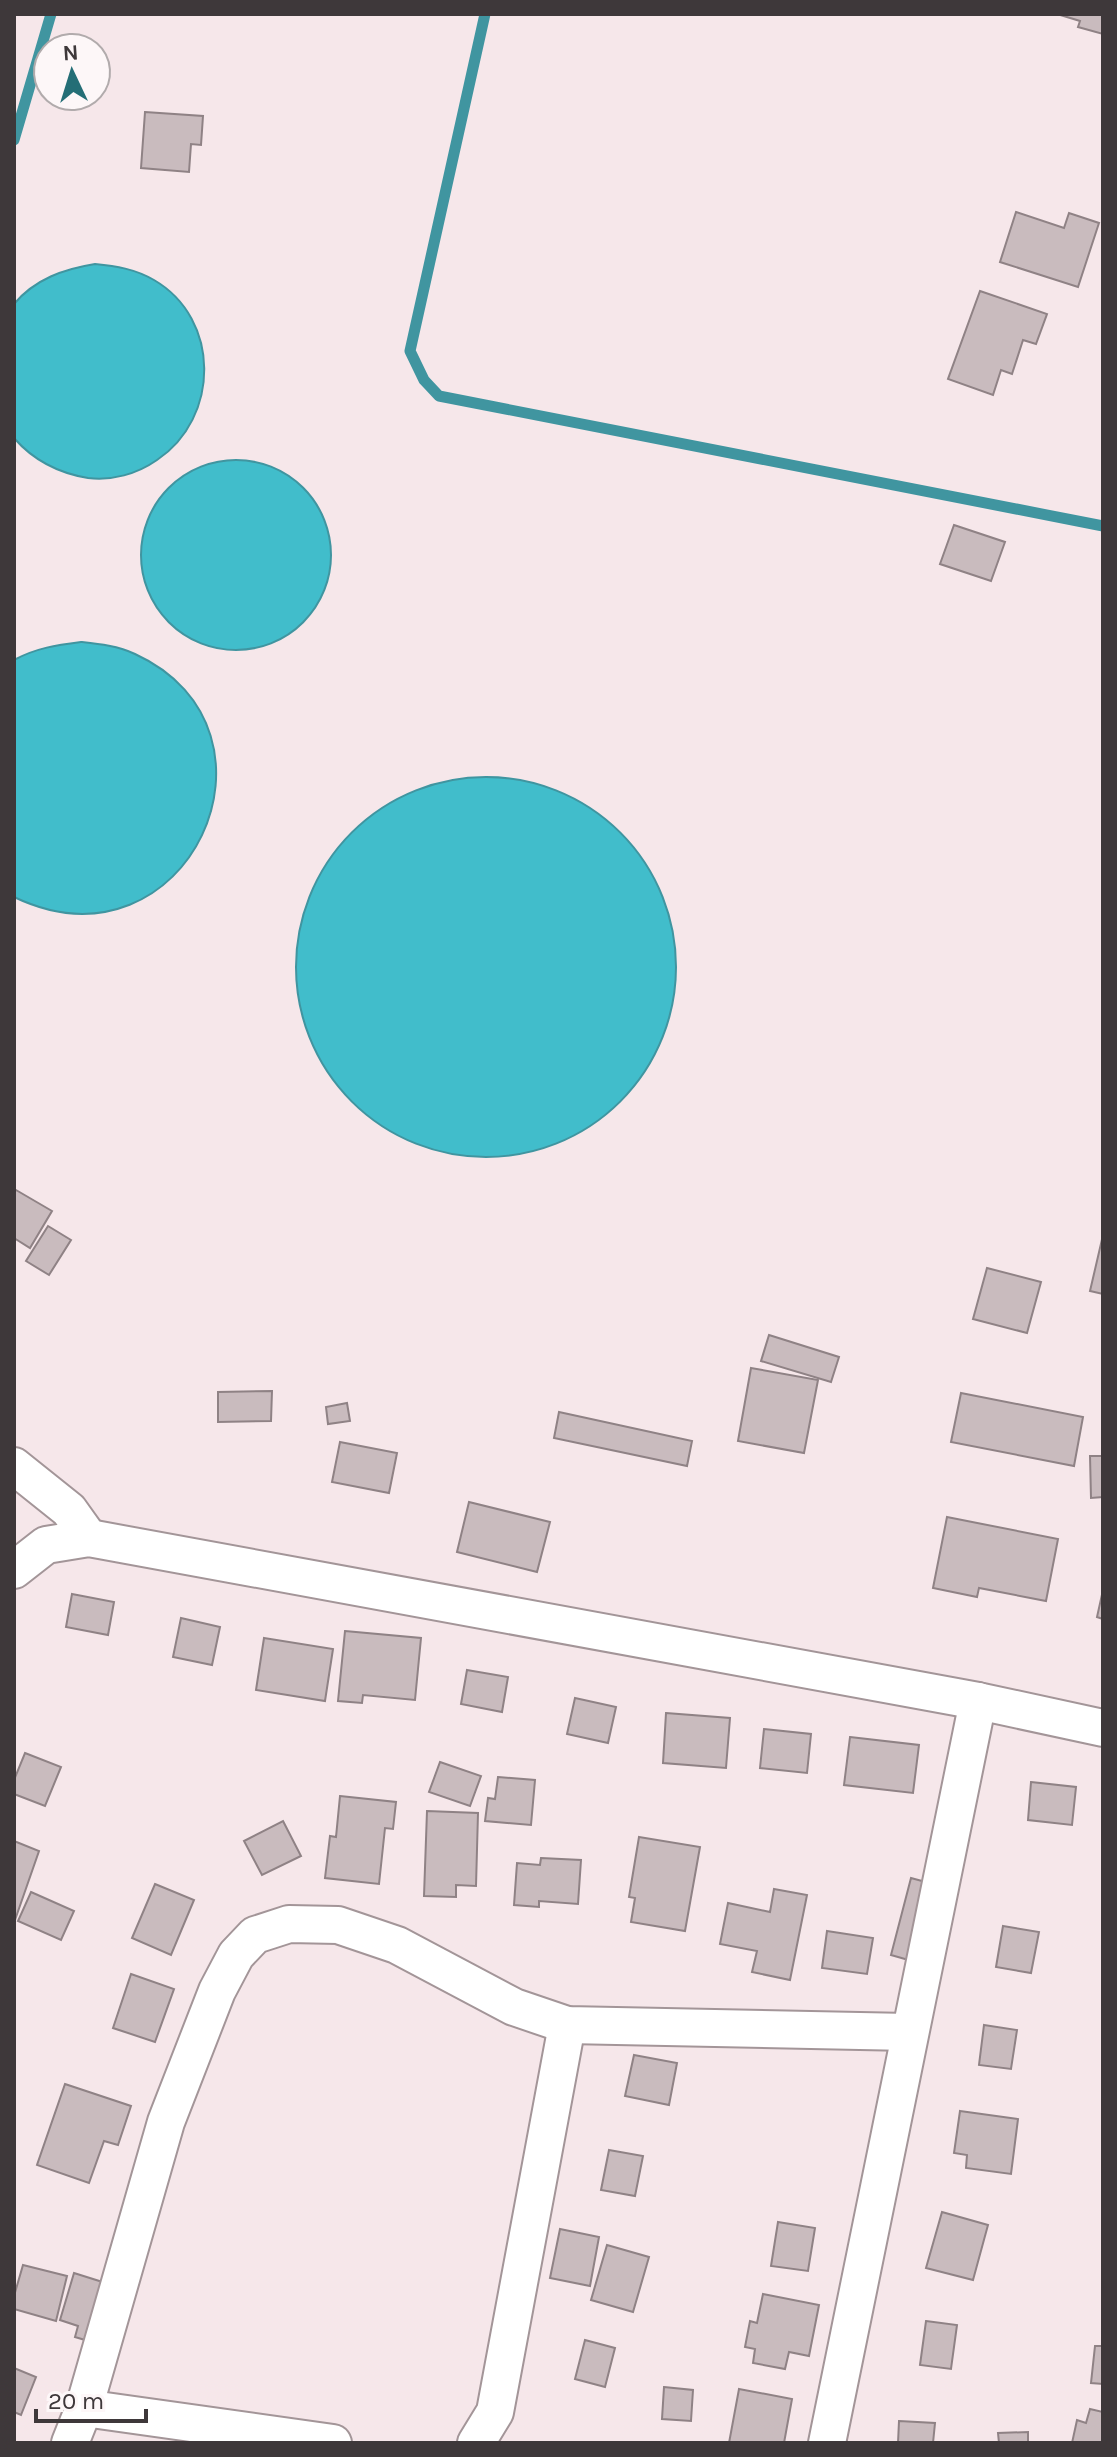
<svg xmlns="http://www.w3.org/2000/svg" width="1117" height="2457" font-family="Karla,sans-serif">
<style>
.water{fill:#41bdcb;stroke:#4095a0;stroke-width:2}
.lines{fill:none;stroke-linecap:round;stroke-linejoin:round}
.stream{stroke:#4095a0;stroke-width:11}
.building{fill:#c9bbbe;stroke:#8f8285;stroke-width:2}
.street-casing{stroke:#a39598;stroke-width:40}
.street{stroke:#fff;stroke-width:36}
</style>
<rect width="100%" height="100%" fill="#f6e7ea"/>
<g class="water">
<path d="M95,264C116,266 135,269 154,280C221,319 220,418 157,460C137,474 112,481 88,478C58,473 34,461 14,438V304C35,279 64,269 95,264Z"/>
<circle cx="236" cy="555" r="95"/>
<path d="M81,642C99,644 118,646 135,654C301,730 188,980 14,897V660C36,648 57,645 81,642Z"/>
<circle cx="486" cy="967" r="190"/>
</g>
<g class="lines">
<g class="stream">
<polyline points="485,14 410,351 424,380 439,396 1103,526"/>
<polyline points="14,140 51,14"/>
</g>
</g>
<g class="building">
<polygon points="1057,14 1103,14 1103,34 1078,27 1080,21"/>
<polygon points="145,112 203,116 201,145 191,144 189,172 141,168"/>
<polygon points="1016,212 1064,228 1069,213 1099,223 1078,287 1000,262"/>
<polygon points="980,291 1047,314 1036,344 1023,340 1012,374 1001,370 993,395 948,379"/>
<polygon points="954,525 1005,542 991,581 940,564"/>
<polygon points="16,1190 52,1211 30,1248 14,1238 14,1193"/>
<polygon points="48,1226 71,1240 49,1275 26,1261"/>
<polygon points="1103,1235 1103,1294 1090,1291"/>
<polygon points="987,1268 1041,1282 1027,1333 973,1319"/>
<polygon points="769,1335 839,1357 831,1382 761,1361"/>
<polygon points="751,1368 818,1380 804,1453 738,1441"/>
<polygon points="272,1391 271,1421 218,1422 218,1392"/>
<polygon points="961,1393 1083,1417 1074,1466 951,1442"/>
<polygon points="347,1403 350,1421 328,1424 326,1407"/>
<polygon points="559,1412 692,1441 687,1466 554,1438"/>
<polygon points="340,1442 397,1453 389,1493 332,1482"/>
<polygon points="1090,1456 1103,1456 1103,1497 1091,1498"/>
<polygon points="469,1502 550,1522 537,1572 457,1552"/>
<polygon points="947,1517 1058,1539 1046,1601 979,1588 977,1597 933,1588"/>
<polygon points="1103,1590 1103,1619 1097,1617"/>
<polygon points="72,1594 114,1602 108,1635 66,1627"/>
<polygon points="181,1618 220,1627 212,1665 173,1657"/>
<polygon points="345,1631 421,1638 415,1700 363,1695 362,1703 338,1701"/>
<polygon points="264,1638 333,1649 325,1701 256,1690"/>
<polygon points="467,1670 508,1677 502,1712 461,1704"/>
<polygon points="575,1698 616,1707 608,1743 567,1734"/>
<polygon points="666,1713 730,1718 726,1768 663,1763"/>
<polygon points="764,1729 811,1734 807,1773 760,1768"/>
<polygon points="850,1737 919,1745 913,1793 844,1785"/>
<polygon points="25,1753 61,1767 45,1806 14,1794 14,1780"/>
<polygon points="440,1762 481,1776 470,1806 429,1792"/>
<polygon points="498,1777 535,1780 531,1825 485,1821 488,1798 495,1799"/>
<polygon points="1031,1782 1076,1787 1072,1825 1028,1820"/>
<polygon points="340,1796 396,1802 393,1829 385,1828 379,1884 325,1878 330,1836 336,1837"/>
<polygon points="427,1811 478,1813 476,1886 456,1885 456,1897 424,1896"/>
<polygon points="283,1821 301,1856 262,1875 244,1841"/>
<polygon points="639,1837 700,1847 685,1931 631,1922 635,1898 629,1897"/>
<polygon points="14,1841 39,1851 15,1920 14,1919"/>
<polygon points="541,1858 581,1860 578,1904 539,1901 539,1907 514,1905 517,1863 540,1865"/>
<polygon points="911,1878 933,1884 912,1961 891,1955"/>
<polygon points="155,1884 194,1900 171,1955 132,1938"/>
<polygon points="774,1889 807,1895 790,1980 752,1972 757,1951 720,1944 728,1903 770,1912"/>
<polygon points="31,1892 74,1911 61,1940 18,1921"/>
<polygon points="1003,1926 1039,1932 1031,1973 996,1967"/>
<polygon points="827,1931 873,1938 867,1974 822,1968"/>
<polygon points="131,1974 174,1989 155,2042 113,2028"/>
<polygon points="984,2025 1017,2030 1011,2069 979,2065"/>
<polygon points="634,2055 677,2063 669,2105 625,2096"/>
<polygon points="65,2084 131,2106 118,2145 104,2141 89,2183 37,2165"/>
<polygon points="960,2111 1018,2119 1011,2174 966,2168 967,2155 954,2153"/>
<polygon points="609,2150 643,2156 635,2196 601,2190"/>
<polygon points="942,2212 988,2225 973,2280 926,2268"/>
<polygon points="778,2222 815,2228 808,2271 771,2266"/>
<polygon points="560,2229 599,2237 590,2286 550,2278"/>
<polygon points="607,2245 649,2257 633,2312 591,2300"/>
<polygon points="23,2265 67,2276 56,2321 14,2309 14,2296"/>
<polygon points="74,2273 112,2285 95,2343 75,2337 78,2326 60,2320"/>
<polygon points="763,2294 819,2305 809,2356 789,2352 785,2369 753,2363 755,2349 745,2347 750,2321 757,2323"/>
<polygon points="926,2321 957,2325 951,2369 920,2365"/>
<polygon points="585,2340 615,2348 605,2387 575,2379"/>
<polygon points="1095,2346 1103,2346 1103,2384 1091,2383"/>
<polygon points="14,2368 36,2377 21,2415 14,2412"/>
<polygon points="664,2387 693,2390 691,2421 662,2419"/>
<polygon points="739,2389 792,2399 784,2443 729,2443"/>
<polygon points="1090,2409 1103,2412 1103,2443 1072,2443 1077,2420 1086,2423"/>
<polygon points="899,2421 935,2423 933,2443 898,2443"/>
<polygon points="1028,2432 1028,2443 999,2443 998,2433"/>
</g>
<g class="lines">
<defs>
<g id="street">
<polyline points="14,1466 69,1510 89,1538"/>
<polyline points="14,1570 46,1545 89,1538 978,1701 1103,1728"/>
<polyline points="84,2408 333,2443"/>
<polyline points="70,2443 84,2408 166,2122 217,1991 236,1955 255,1935 289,1924 338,1925 397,1945 514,2007 567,2025 909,2032"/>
<polyline points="476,2443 495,2412 567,2025"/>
<polyline points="827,2443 978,1701"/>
</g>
</defs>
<use href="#street" class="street-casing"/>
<use href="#street" class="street"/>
</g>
<rect width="1117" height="2457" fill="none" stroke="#3e383a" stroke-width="32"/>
<g transform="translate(72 72) rotate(356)"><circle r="38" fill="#fdf7f8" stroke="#b1abac" stroke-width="2"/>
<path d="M0-6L14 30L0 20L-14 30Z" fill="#246e76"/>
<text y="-12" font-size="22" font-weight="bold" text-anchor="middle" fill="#3e383a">N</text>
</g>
<path d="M36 2409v12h110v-12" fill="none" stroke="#3e383a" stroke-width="4"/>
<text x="48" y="2409" font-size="24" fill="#3e383a" stroke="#fdf7f8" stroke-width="6" paint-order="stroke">20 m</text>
</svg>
